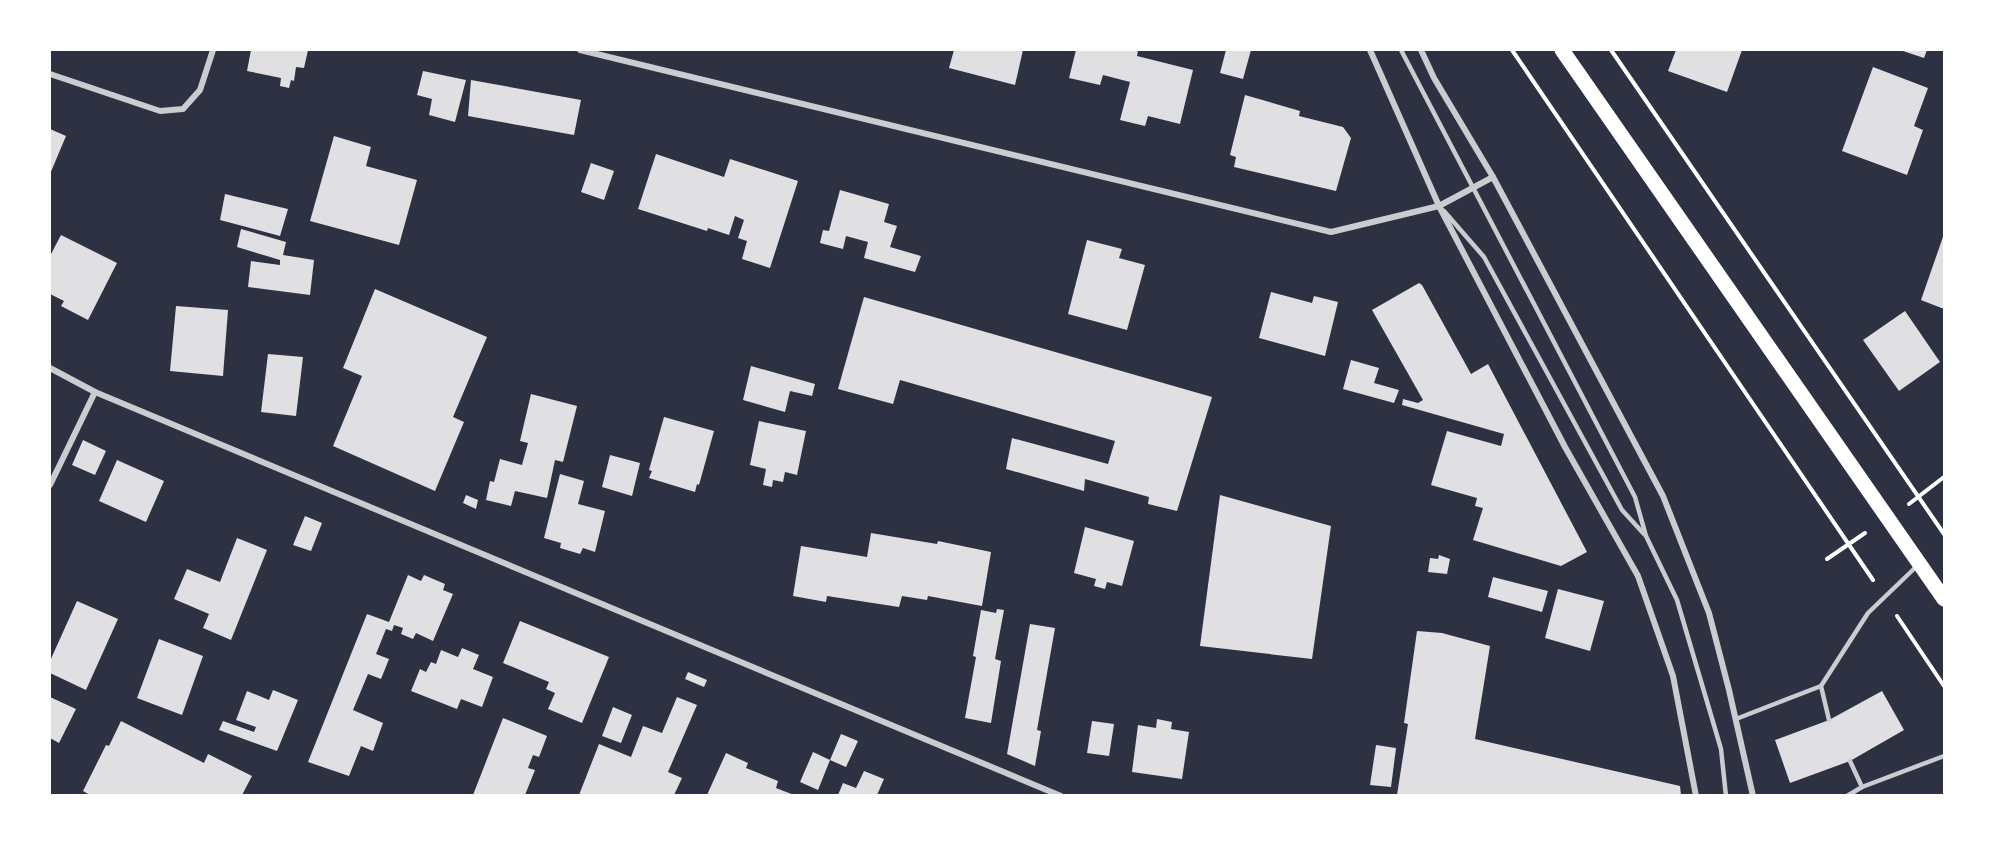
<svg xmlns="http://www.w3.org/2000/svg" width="1994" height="845" font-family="'Crimson Pro',serif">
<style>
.building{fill:#e0e0e3}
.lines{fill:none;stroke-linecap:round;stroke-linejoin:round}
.path{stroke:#fff;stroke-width:4}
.service{stroke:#caccd0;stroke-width:4.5}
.minor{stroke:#caccd0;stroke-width:6}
.primary{stroke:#fff;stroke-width:15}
</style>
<rect width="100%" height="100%" fill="#2d3142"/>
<g class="building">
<polygon points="251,50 308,50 304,68 296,67 294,81 291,80 289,88 280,86 281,78 247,71"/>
<polygon points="954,50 1023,50 1015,85 949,68"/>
<polygon points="1076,50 1138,50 1137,56 1193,70 1180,124 1148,116 1145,126 1120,120 1130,82 1103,75 1100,85 1069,78"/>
<polygon points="1226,50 1251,50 1243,79 1220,73"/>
<polygon points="1676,50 1742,50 1727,92 1668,71"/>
<polygon points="1900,50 1927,50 1924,58"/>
<polygon points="1873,67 1928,88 1914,126 1923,130 1907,175 1842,151"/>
<polygon points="423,71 466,80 455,122 429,115 432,99 417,95"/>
<polygon points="471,80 581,100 574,135 468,116"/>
<polygon points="1245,95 1300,111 1299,116 1343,127 1351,138 1336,191 1234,167 1236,157 1230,155"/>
<polygon points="50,129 66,136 50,174"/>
<polygon points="334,136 371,147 366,166 417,180 399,245 310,221"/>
<polygon points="656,154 724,177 730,159 798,181 770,268 742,259 747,241 738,238 744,220 735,216 729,235 708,228 707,231 638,209"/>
<polygon points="591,163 614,171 604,200 581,192"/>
<polygon points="840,190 889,204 884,222 897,226 890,247 921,256 915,272 864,258 868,242 846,236 843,249 820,243 823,230 829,231"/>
<polygon points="225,194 288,209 280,236 220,220"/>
<polygon points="241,229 286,242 283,255 314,260 310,295 248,287 251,261 280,265 280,260 237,247"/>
<polygon points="1944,234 1944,309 1921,300"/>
<polygon points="61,235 117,263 88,320 61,306 64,301 50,294 50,256"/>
<polygon points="1087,240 1122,249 1119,258 1145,265 1127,330 1068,314"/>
<polygon points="1419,283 1422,285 1471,374 1488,364 1587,552 1561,566 1473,540 1483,508 1475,506 1477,498 1431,485 1447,431 1501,446 1504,434 1402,405 1403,399 1418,403 1423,400 1372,310"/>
<polygon points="375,289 487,337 453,417 464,422 435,491 333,446 362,376 343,368"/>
<polygon points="1271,292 1312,303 1314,296 1338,302 1325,356 1259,338"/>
<polygon points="864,297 1212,397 1177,511 1148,504 1149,497 1085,479 1084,491 1006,469 1012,438 1108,464 1115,441 900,380 893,404 838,389"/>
<polygon points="176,306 228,310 223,376 170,371"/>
<polygon points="1905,311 1940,362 1899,391 1863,340"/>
<polygon points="268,354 303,357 296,416 261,412"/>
<polygon points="1351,360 1379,368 1374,383 1399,390 1394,403 1343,389"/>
<polygon points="751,366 815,384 812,396 790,391 785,412 743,400"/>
<polygon points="531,394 577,406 563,462 555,460 547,498 515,491 511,506 486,500 490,481 494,482 500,459 522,465 528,443 520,441"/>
<polygon points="664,417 714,431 699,485 697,484 695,492 649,478 652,471 649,470"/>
<polygon points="759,421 806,431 797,475 785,472 783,482 773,480 772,487 763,485 766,469 750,465"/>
<polygon points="83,440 106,451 95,475 72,465"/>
<polygon points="610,455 640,463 632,496 602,487"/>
<polygon points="117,460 164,481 146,522 99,501"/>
<polygon points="560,474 584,481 578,504 605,511 595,552 583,548 580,554 560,548 561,543 544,538"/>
<polygon points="466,495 478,500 476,509 463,503"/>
<polygon points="1220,495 1331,526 1312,659 1200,646"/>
<polygon points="305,516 322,523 311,551 293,545"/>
<polygon points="1085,527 1134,541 1122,586 1107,582 1105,589 1094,586 1096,579 1074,573"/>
<polygon points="871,533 937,544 938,541 991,552 982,606 928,596 927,600 902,596 899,607 827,596 826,602 793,596 801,546 867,557"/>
<polygon points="237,538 267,550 231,640 203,628 209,614 174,599 187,569 220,582"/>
<polygon points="1439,555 1450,559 1447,574 1428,572 1430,558 1438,559"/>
<polygon points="408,575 421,581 424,575 445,584 443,590 453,594 433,641 416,633 413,639 401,634 403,628 394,625 392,631 386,629 376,654 389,659 381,679 368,674 353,710 383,723 373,751 361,746 349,776 308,762 367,614 389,622"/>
<polygon points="1493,577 1548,591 1542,612 1488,597"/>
<polygon points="1558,589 1604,601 1590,651 1545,638"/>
<polygon points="77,601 118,619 86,690 50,673 50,661"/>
<polygon points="997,609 1004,610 995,659 1001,661 991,723 965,718 976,657 973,656 981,610 996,613"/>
<polygon points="520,621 609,657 582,723 548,709 555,693 546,689 549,682 503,663"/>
<polygon points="1030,624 1055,628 1037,730 1041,731 1035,766 1007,754"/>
<polygon points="1417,631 1442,633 1490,646 1475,739 1680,786 1681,795 1397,795 1408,724 1404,723"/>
<polygon points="159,639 203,656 182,715 137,698"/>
<polygon points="462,648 479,655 473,669 493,677 482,707 461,699 457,709 411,691 420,669 426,672 431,662 436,664 441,650 458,657"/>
<polygon points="688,672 707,680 704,687 685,679"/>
<polygon points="273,690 298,700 277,751 219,730 223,721 254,732 256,727 236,720 247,691 269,700"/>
<polygon points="1882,691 1904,730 1850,761 1790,783 1775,740 1829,720"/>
<polygon points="50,697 76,709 59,743 50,738"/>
<polygon points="677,697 697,705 668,772 682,778 674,795 579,795 599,744 631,757 643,726 662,733"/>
<polygon points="613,707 632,715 621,743 602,736"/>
<polygon points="503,718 547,736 539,757 533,755 528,768 535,770 525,795 518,794 517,795 473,795"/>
<polygon points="1157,719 1172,722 1171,729 1189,732 1182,779 1132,772 1138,725 1156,728"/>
<polygon points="121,721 204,763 208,754 252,776 242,795 90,795 83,791 106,745 109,746"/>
<polygon points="1092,721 1114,724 1109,756 1087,753"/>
<polygon points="841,734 858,741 846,767 830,760"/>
<polygon points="1376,745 1396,748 1391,787 1370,785"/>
<polygon points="813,752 830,760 818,790 800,782"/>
<polygon points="726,753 748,763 746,768 778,781 776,788 794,795 707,795"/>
<polygon points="864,771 884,779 877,795 838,795 843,783 856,788"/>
</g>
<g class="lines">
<g class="path">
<polyline points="1512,50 1873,580"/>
<polyline points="1611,50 1944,534"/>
<polyline points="1909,504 1944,477"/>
<polyline points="1827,559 1865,533"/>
<polyline points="1897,616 1944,686"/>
</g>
<g class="service">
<polyline points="1401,50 1635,497 1646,536 1677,600 1721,749 1726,796"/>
<polyline points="1444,211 1484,257 1622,510 1644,534"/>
<polyline points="1821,686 1868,613 1918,565"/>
<polyline points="1736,719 1821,686 1829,720"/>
<polyline points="1862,787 1944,756"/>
<polyline points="1847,796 1862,787 1850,761"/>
</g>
<g class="minor">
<polyline points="580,50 1331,232 1439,206 1493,177"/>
<polyline points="1370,50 1439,206 1565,447 1638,576 1673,676 1696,796"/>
<polyline points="1421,50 1434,78 1493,177 1663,496 1709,613 1729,690 1753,796"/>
<polyline points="50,74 160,111 183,109 200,90 213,50"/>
<polyline points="50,368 95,392 1061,796"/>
<polyline points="50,485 95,392"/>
</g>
<polyline class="primary" points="1562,50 1944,599"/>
</g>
<rect width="1994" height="845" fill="none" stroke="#ffffff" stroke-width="102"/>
</svg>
